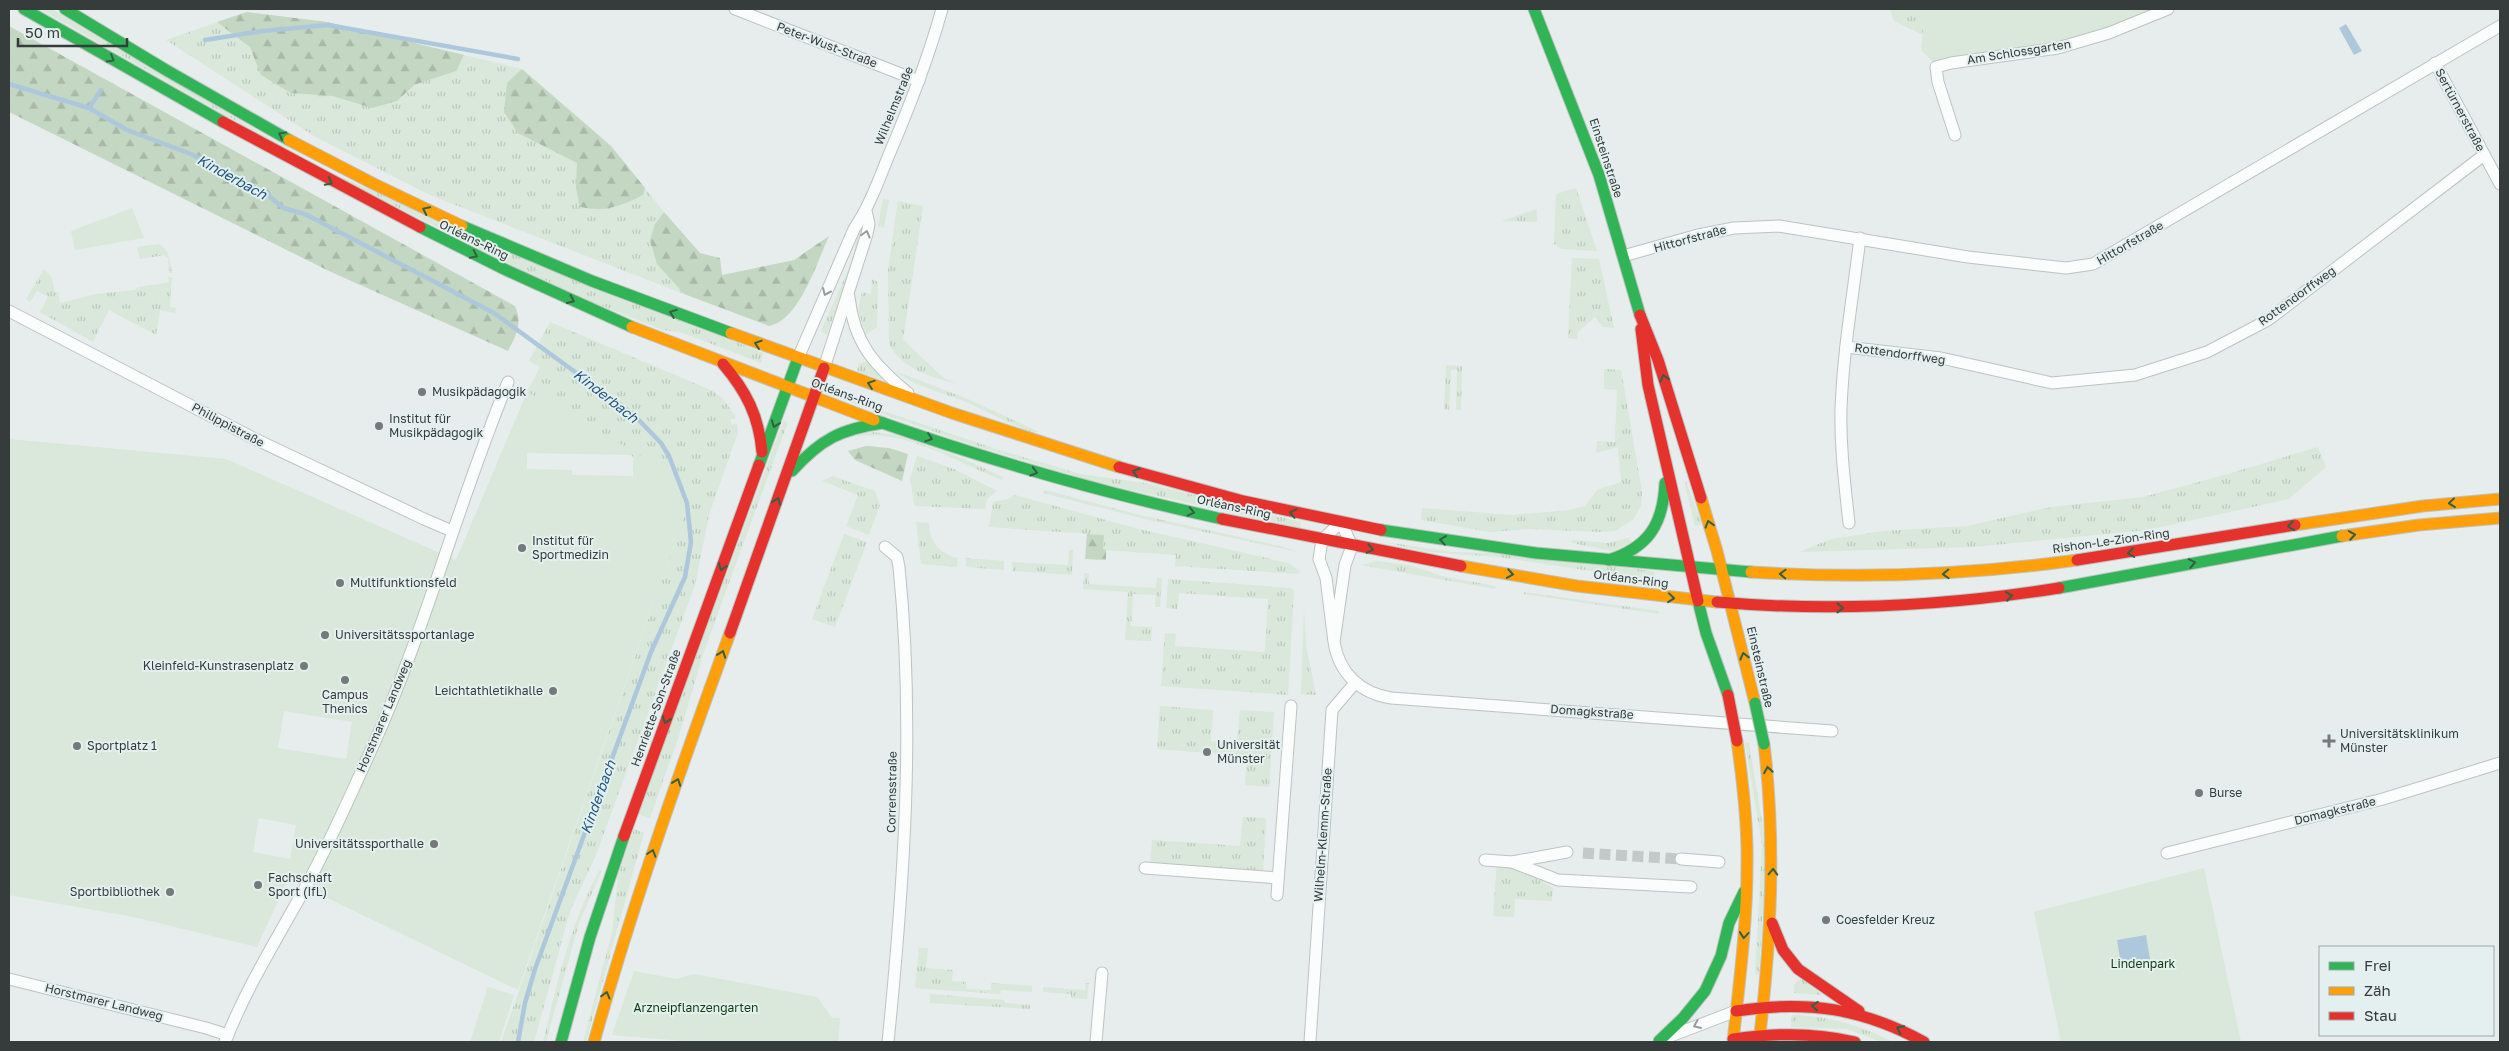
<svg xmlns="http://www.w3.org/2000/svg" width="2509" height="1051" font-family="'Golos Text',sans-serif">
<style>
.grass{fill:url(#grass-tufts)}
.forest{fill:url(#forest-firs)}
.green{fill:#d9e8da;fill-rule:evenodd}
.water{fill:#adc7dd}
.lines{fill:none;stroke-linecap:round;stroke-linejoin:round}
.stream{stroke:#adc7dd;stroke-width:4.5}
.street-tunnel{stroke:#c3c9c9;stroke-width:11;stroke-dasharray:11 5.5;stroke-linecap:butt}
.street-casing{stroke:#bdc3c2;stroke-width:13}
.fast-casing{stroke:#bdc3c2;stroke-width:13}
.slow-casing{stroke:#bdc3c2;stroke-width:13}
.jam-casing{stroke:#bdc3c2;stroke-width:13}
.street{stroke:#fbfcfc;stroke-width:11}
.fast{stroke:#30b455;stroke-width:11}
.slow{stroke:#ff9f0a;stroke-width:11}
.jam{stroke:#e5322d;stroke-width:11}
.fast-bridge-casing{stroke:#bdc3c2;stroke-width:13;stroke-linecap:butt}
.jam-bridge-casing{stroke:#bdc3c2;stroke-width:13;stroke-linecap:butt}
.fast-bridge{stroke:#30b455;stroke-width:11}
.jam-bridge{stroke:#e5322d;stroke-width:11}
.oneway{stroke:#345f43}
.oneway2{stroke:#989c9c}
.poi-dot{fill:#747979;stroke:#e3f0ef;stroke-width:2}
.labels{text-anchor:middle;stroke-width:4;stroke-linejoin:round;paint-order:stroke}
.street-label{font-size:12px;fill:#363b3b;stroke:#e3f0ef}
.poi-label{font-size:12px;fill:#363b3b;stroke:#e3f0ef;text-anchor:start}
.park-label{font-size:12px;fill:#123c0c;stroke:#e3f0ef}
.water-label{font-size:14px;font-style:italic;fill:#215680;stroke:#e3f0ef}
</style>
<defs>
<pattern id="grass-tufts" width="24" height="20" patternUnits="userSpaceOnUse" patternTransform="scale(1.25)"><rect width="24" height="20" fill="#d9e8da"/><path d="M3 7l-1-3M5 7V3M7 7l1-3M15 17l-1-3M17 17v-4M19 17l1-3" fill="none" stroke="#bbc8bc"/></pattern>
<pattern id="forest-firs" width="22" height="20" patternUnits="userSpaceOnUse" patternTransform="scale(1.25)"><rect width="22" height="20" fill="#c3d7c3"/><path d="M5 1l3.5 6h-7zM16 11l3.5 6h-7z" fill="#a8b9a8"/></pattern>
</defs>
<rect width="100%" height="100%" fill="#e6edec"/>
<g class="grass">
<polygon points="40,9 52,9 328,173"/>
<polygon points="1890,9 1926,9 1923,35 1894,21"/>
<polygon points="247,12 327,22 522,69 611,146 664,212 655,224 657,264 684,294 430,195 314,136 166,40"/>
<polygon points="337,176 763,353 761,363 683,333 663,330 600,305 503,261"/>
<polygon points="1576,188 1597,251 1562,249 1554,244 1556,194"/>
<polygon points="883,199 889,200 884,228 878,226"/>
<path d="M898,201L923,206L903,340L944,378L958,384C933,378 902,369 889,344L888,270Z"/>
<polygon points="1537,209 1537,222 1501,221"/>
<polygon points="862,226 864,227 827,335 821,331 852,261 858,231"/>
<polygon points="160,244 168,253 172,273 169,273 168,257 166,257 165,255 140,259 137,247"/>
<polygon points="1572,258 1599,259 1614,328 1603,327 1595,317 1578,332 1577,339 1568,338"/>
<polygon points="44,269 52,278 55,292 58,292 60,303 96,294 135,290 138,287 166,283 169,282 168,277 172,277 170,307 176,308 175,313 160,310 156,335 109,310 93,342 40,312 48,297 37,291 30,302 26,299"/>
<polygon points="872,279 878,282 877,327 866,334 858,310 862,292 871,294"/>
<polygon points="550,322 713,391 725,401 736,418 730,420 732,425 737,424 738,432 709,515 695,585 596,855 570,911 534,1042 501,1042 692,493 527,392 540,367 529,361"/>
<polygon points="868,361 883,378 882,380 857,371 859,364"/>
<polygon points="1446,365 1462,366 1461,410 1456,410 1457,370 1451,370 1449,410 1444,410"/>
<polygon points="1604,369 1621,370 1642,492 1641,506 1633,520 1615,531 1600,532 1530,529 1490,532 1421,520 1422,508 1512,515 1570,510 1585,506 1597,490 1621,482 1618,447 1596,453 1597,441 1615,442 1617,390 1604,389"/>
<path d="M895,371L968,399L1039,432H1033C1009,424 988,412 966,402C942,392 916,387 895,371Z"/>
<polygon points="848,399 996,449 1081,474 1145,483 1301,522 1300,528 1091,481 967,443 846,401"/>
<polygon points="784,420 788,422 703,654 679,736 650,818 638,814"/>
<path d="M871,432L892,434L962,458L1003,477L1002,480C955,462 900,425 849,438Z"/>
<polygon points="2318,447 2326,467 2289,499 2147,530 1974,547 1799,552 1831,539 1884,531 1967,526 2051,507 2143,497 2228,474"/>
<polygon points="917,456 954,469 997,491 987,499 985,509 916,506 914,504 910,478"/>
<polygon points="832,476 875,491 880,505 869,535 846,526 858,495 822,481"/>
<polygon points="1686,481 1702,524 1695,526 1685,485"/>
<polygon points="1045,490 1140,515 1284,547 1298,552 1153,521 1046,494 1043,492"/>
<polygon points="1015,495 1135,528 1288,563 1300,571 1298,574 1175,566 1176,555 1103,550 1104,535 989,527 993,502 1008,499"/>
<path d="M916,522L929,523C929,542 940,554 958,558L957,567L921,564Z"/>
<polygon points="844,534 867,542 835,627 812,619"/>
<polygon points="1627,538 1633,542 1612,551 1572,543 1572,540 1608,543"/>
<polygon points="1379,541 1451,552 1489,553 1654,571 1656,581 1499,557 1427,552"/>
<polygon points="1069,550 1073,550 1072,575 1012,571 1012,562 1068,565"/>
<polygon points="966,558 1004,561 1004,570 966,567"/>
<polygon points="1377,561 1409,565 1446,577 1496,586 1495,589 1361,565"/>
<polygon points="1084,573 1089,573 1089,584 1156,588 1157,578 1162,578 1160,607 1155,607 1156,595 1133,594 1131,626 1152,627 1151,641 1125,640 1128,592 1083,589"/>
<polygon points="1168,579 1291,588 1294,591 1288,695 1161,686 1165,633 1176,634 1175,646 1265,652 1268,599 1179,593 1177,609 1166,608"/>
<polygon points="1524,592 1659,611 1659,614 1524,594"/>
<polygon points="1304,609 1306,645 1316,695 1301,694"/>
<polygon points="1160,706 1213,710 1211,741 1237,743 1240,710 1274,712 1269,787 1245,785 1247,756 1157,749"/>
<polygon points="1745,743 1749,743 1767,852 1759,974 1755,975 1762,845"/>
<polygon points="1243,817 1266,818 1263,871 1150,863 1152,840 1240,846"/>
<polygon points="634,829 644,833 586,1042 583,1042 612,933 618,876"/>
<polygon points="1497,862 1509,863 1553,888 1552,901 1515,899 1514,917 1493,916"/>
<path d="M602,870L579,923L546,1042H543C557,984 570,924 599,871Z"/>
<polygon points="919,948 928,948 926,968 953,970 952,981 966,982 966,989 991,990 991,983 1032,986 1032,992 1001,990 1000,994 915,988"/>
<polygon points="1801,978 1821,994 1820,995 1794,993 1794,985"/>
<polygon points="1086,983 1089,983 1087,999 1071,998 1071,994 1043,992 1043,987 1085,990"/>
<polygon points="930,994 1004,1000 1005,1003 1030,1005 1030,1009 930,1003"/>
<path d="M1792,1015C1828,1016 1861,1025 1892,1042H1882L1847,1029L1791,1027Z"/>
</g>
<g class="forest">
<polygon points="247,12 327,22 464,55 456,71 414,85 397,101 372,108 333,96 291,93 261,75 250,47 217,22"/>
<path d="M9,26L515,306C523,324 516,335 508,351L329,271L9,112Z"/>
<path d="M522,69L611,146L645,188L643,195C619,207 606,212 580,207L576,188L577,163L518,133L504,112L507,83Z"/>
<path d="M664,212L700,253L720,258L722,275L794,260L829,236C817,262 799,321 769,326L684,294L657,264L650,240L655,224Z"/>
<polygon points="866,446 889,448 908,454 902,481 855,460 848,451"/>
<polygon points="1087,534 1104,535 1103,549 1106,550 1106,560 1085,559"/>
</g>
<g class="green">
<polygon points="1926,9 2152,9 2110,29 2055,46 1934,63 1921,50"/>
<polygon points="132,208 144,238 75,250 71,231"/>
<path d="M527,392L635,452L692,493L518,990L288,879L257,947L134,917L9,895V439L226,459L456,560ZM527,453L633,455V476L572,475V470L527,469ZM284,711L352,722L346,759L278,748ZM259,818L296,825L290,859L253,852Z"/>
<polygon points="2204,868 2241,1042 2061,1042 2034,912"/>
<polygon points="634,971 676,979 694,974 817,997 832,1018 840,1018 838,1042 696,1042 612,1035"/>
<polygon points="488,987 514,995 499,1042 470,1042"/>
</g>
<g class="water">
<polygon points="2346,24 2362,51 2354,55 2339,28"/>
<polygon points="2146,935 2151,965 2122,970 2117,940"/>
</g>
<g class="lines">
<g class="stream">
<polyline points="205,40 263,31 328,25 518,59"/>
<polyline points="9,84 89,108 127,130 191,154 267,194 283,208 305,214 494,313 633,414 661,443 669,456 687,503 691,542 685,577 651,652 535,969 525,1003 518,1042"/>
<polyline points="89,108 101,90"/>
</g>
<polyline class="street-tunnel" points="1583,853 1681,859"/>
<defs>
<g id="street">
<polyline points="735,9 919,81"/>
<polyline points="2435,63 2500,184"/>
<polyline points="1955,135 1938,82 1936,67 1951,63 2058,48 2109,33 2168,9"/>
<polyline points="1623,256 1698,235 1734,228 1779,226 1968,257 2066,268 2093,264 2500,26"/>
<path d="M849,297C854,343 874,365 908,393"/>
<polyline points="9,311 253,438 424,519 452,531"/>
<polyline points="1846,347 1941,358 2052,383 2135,375 2207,352 2268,320 2484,155"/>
<path d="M798,358L854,229C869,207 878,182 888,157C909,108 928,60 942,9"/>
<polyline points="824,368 867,234 869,224 866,211"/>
<path d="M1849,523C1845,485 1840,448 1841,409C1843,352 1853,295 1860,238"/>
<path d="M885,547L897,557L899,567C915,725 904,884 888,1042"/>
<path d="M1334,642L1345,565L1352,546L1341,522L1322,540L1319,559L1326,578L1334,642C1339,673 1360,693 1391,698L1832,731"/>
<polyline points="2167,853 2383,799 2500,763"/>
<polyline points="1681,859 1719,862"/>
<polyline points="1485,860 1512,862 1567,852"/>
<polyline points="1512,862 1558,880 1691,887"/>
<polyline points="1145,868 1278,878"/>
<polyline points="1277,895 1291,706"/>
<polyline points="9,979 206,1028 228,1035"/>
<polyline points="1668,1037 1736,1011"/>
<path d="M225,1042C246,988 277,939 305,888C330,843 351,794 372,748C426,629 458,502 508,382"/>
<polyline points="1096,1042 1102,973"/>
<polyline points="1310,1042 1332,710 1355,683"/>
</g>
<g id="fast">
<polyline points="24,9 223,122"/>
<polyline points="65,9 166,70 289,140"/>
<polyline points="1534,9 1599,175 1640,315"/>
<polyline points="462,226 592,281 731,333"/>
<polyline points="420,227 506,270 632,327"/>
<path d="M874,420C988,460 1103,493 1222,519"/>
<polyline points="759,465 798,358"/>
<path d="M792,471C821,439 841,429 883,423"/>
<polyline points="1381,530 1536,553 1751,572"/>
<path d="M1609,560C1649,547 1663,524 1665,483"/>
<polyline points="2059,588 2342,536"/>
<polyline points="1698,601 1706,633 1728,695"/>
<polyline points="1659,1041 1683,1018 1705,991 1721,956 1729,923 1744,892"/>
<polyline points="561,1042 590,937 624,836"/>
</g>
<g id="slow">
<polyline points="289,140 374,184 462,226"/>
<polyline points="632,327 874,420"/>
<polyline points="731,333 952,413 1119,467"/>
<polyline points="1701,498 1717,551 1755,703"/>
<polyline points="2295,525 2423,506 2500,499"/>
<polyline points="2342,536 2419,525 2500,518"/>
<polyline points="1461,566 1577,586 1717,602"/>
<path d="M1751,572C1860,579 1969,575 2077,560"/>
<path d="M594,1042C633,903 681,768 730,633"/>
<path d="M1733,1042C1739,984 1747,925 1747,867C1748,825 1743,783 1737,741"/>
<path d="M1759,1042C1771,942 1776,844 1764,744"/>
</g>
<g id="jam">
<polyline points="223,122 420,227"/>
<polyline points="1640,315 1658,360 1701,498"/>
<polyline points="1641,329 1648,385 1698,601"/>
<path d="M723,364C746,391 759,416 762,452"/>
<polyline points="1119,467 1243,501 1381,530"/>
<polyline points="1222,519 1461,566"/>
<polyline points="2077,560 2295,525"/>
<path d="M1717,602C1832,612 1946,606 2059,588"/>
<polyline points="730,633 824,368"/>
<polyline points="624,836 759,465"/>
<polyline points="1772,923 1783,950 1798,969 1859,1011"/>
<path d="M1736,1011C1806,1000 1862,1008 1924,1042"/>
<path d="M1733,1039C1774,1033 1814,1032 1855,1042"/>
</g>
</defs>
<use href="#street" class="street-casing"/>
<use href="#fast" class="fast-casing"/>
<use href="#slow" class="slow-casing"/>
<use href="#jam" class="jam-casing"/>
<use href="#street" class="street"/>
<use href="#fast" class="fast"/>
<use href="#slow" class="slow"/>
<use href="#jam" class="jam"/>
<defs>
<polyline id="fast-bridge" points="1755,703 1764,744"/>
<polyline id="jam-bridge" points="1728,695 1737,741"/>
</defs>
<use href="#fast-bridge" class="fast-bridge-casing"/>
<use href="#jam-bridge" class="jam-bridge-casing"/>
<use href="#fast-bridge" class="fast-bridge"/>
<use href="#jam-bridge" class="jam-bridge"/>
</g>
<defs><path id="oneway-chevron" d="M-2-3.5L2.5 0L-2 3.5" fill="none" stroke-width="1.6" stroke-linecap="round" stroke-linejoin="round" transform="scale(1.25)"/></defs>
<g class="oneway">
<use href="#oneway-chevron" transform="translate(111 59) rotate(30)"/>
<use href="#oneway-chevron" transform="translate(282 135) rotate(-151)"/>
<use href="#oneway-chevron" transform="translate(329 182) rotate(28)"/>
<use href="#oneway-chevron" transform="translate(426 210) rotate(-154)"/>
<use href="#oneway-chevron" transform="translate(474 255) rotate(26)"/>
<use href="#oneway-chevron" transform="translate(571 300) rotate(25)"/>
<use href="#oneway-chevron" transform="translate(673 313) rotate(-159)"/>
<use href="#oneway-chevron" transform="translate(758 344) rotate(-161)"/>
<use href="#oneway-chevron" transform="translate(1664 378) rotate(-107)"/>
<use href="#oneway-chevron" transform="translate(871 384) rotate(-161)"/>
<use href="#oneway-chevron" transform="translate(775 424) rotate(110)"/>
<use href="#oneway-chevron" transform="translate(929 438) rotate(19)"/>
<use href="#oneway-chevron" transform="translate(1034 472) rotate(16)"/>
<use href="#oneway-chevron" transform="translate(1136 472) rotate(-163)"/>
<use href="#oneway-chevron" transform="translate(777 501) rotate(-70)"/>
<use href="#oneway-chevron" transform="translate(2452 503) rotate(174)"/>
<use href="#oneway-chevron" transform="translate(1191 512) rotate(13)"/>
<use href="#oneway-chevron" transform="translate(1293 513) rotate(-167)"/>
<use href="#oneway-chevron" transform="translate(1709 524) rotate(-107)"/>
<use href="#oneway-chevron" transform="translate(2291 526) rotate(171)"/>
<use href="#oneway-chevron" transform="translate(2352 535) rotate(-9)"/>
<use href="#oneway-chevron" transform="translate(1443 540) rotate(-172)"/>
<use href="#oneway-chevron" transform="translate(1370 549) rotate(11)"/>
<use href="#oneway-chevron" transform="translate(2131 553) rotate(171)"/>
<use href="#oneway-chevron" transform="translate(2192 563) rotate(-11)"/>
<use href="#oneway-chevron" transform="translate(722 567) rotate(110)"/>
<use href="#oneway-chevron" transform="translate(1510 574) rotate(9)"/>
<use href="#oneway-chevron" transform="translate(1783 574) rotate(-178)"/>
<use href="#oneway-chevron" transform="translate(1946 574) rotate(178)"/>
<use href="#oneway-chevron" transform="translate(2009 596) rotate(-8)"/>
<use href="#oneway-chevron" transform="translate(1671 598) rotate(6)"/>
<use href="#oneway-chevron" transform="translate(1840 608)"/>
<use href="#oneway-chevron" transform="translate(722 654) rotate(-70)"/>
<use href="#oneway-chevron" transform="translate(1744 656) rotate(-104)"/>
<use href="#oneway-chevron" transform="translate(666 720) rotate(110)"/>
<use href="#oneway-chevron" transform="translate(1768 770) rotate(-99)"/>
<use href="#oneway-chevron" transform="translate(677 782) rotate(-70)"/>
<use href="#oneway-chevron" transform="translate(652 853) rotate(-72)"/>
<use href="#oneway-chevron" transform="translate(1773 872) rotate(-88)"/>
<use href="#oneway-chevron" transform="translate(1744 935) rotate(95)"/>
<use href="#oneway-chevron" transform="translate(606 995) rotate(-75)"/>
<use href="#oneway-chevron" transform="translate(1815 1006) rotate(-176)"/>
<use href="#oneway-chevron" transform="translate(1900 1029) rotate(-153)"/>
</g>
<g class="oneway2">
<use href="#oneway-chevron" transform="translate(866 234) rotate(-75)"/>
<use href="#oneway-chevron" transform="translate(826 292) rotate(114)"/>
<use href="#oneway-chevron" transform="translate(1697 1025) rotate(157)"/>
</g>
<g class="poi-dot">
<circle cx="422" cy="392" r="5"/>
<circle cx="379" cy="426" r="5"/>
<circle cx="522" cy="548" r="5"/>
<circle cx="340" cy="583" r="5"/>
<circle cx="325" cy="635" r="5"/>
<circle cx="304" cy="666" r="5"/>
<circle cx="345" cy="680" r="5"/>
<circle cx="553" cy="691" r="5"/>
<path d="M2326.5 733.5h5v5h5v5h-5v5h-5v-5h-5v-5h5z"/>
<circle cx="77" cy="746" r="5"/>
<circle cx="1207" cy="752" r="5"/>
<circle cx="2199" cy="793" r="5"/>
<circle cx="434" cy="844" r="5"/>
<circle cx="258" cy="885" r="5"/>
<circle cx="170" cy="892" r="5"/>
<circle cx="1826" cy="920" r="5"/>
</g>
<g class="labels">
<g class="street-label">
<text transform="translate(827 45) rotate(21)" y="4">Peter-Wust-Straße</text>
<text transform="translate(2019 52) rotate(-9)" y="4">Am Schlossgarten</text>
<text transform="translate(894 106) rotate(-68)" y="4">Wilhelmstraße</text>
<text transform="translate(2460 110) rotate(62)" y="4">Sertürnerstraße</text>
<text transform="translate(1606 158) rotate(72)" y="4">Einsteinstraße</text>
<text transform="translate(1690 239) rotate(-15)" y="4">Hittorfstraße</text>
<text transform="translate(474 240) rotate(26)" y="4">Orléans-Ring</text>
<text transform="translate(2130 243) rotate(-30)" y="4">Hittorfstraße</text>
<text transform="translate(2297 296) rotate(-36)" y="4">Rottendorffweg</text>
<text transform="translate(1900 354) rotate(8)" y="4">Rottendorffweg</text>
<text transform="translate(847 395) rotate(20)" y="4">Orléans-Ring</text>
<text transform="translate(228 425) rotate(28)" y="4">Philippistraße</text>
<text transform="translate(1234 507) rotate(12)" y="4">Orléans-Ring</text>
<text transform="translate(2111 541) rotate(-8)" y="4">Rishon-Le-Zion-Ring</text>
<text transform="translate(1631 579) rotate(7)" y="4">Orléans-Ring</text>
<text transform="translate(1760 667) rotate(77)" y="4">Einsteinstraße</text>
<text transform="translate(656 708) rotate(-70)" y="4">Henriette-Son-Straße</text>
<text transform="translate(1592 712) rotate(4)" y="4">Domagkstraße</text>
<text transform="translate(384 716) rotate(-67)" y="4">Horstmarer Landweg</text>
<text transform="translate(892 792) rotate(-89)" y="4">Corrensstraße</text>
<text transform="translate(2335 811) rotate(-14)" y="4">Domagkstraße</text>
<text transform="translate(1323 835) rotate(-86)" y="4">Wilhelm-Klemm-Straße</text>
<text transform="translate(104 1002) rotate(14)" y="4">Horstmarer Landweg</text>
</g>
<g class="poi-label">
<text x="432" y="396">Musikpädagogik</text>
<text x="389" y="423">Institut für<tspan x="389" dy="14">Musikpädagogik</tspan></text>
<text x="532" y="545">Institut für<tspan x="532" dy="14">Sportmedizin</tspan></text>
<text x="350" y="587">Multifunktionsfeld</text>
<text x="335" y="639">Universitätssportanlage</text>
<text x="294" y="670" text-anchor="end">Kleinfeld-Kunstrasenplatz</text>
<text x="543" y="695" text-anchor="end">Leichtathletikhalle</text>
<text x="345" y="699" text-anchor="middle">Campus<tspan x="345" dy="14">Thenics</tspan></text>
<text x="2340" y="738">Universitätsklinikum<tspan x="2340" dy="14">Münster</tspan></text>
<text x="1217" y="749">Universität<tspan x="1217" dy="14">Münster</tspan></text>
<text x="87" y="750">Sportplatz 1</text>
<text x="2209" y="797">Burse</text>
<text x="424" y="848" text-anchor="end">Universitätssporthalle</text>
<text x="268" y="882">Fachschaft<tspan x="268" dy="14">Sport (IfL)</tspan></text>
<text x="160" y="896" text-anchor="end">Sportbibliothek</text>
<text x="1836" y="924">Coesfelder Kreuz</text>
</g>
<g class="park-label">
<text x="2143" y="968">Lindenpark</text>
<text x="696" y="1012">Arzneipflanzengarten</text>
</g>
<g class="water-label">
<text transform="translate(232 177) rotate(29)" y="5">Kinderbach</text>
<text transform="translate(606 396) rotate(38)" y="5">Kinderbach</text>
<text transform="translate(598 797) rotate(-70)" y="5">Kinderbach</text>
</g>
</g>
<rect width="2509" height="1051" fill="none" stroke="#363b3b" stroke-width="20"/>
<rect x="2319" y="946" width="175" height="90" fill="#e3f0ef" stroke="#9ea8a7"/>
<rect x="2329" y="962" width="25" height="8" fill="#30b455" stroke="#9ea8a7"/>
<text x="2364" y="971" font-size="15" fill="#363b3b">Frei</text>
<rect x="2329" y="987" width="25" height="8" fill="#ff9f0a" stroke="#9ea8a7"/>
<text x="2364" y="996" font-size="15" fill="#363b3b">Zäh</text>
<rect x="2329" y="1012" width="25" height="8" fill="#e5322d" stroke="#9ea8a7"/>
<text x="2364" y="1021" font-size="15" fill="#363b3b">Stau</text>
<path d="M18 38v8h109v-8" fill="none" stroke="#363b3b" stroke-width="2.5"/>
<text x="25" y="38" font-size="15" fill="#363b3b" stroke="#e3f0ef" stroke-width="4" paint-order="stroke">50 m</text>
</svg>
